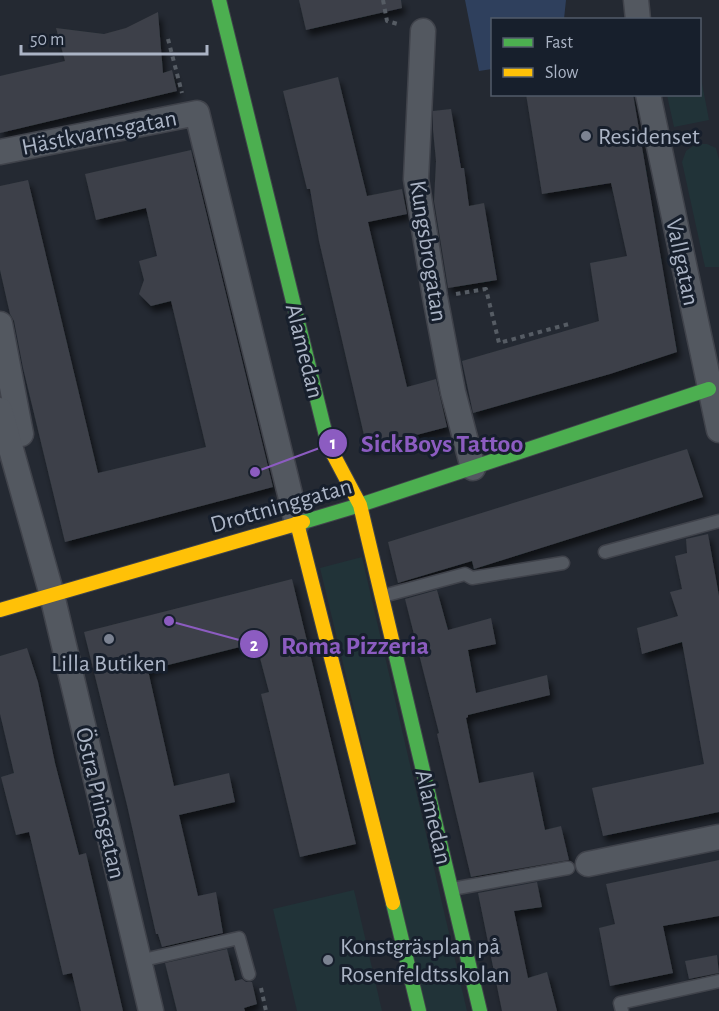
<svg xmlns="http://www.w3.org/2000/svg" width="719" height="1011" font-family="'Alegreya Sans',sans-serif">
<style>
.green{fill:#213338}
.water{fill:#2f405d}
.building{fill:#3c4048;filter:url(#shadow)}
.lines{fill:none;stroke-linecap:round;stroke-linejoin:round}
.lane-casing{stroke:#40434b;stroke-width:15}
.street-casing{stroke:#40434b;stroke-width:27}
.fast-casing{stroke:#40434b;stroke-width:16}
.slow-casing{stroke:#40434b;stroke-width:16}
.path{stroke:#565c64;stroke-width:4;stroke-dasharray:4.5 4.5;stroke-linecap:butt}
.lane{stroke:#535860;stroke-width:12}
.street{stroke:#535860;stroke-width:24}
.fast{stroke:#4caf50;stroke-width:14}
.slow{stroke:#ffc107;stroke-width:14}
.poi-dot{fill:#7c8392;stroke:#171f2c;stroke-width:2}
.labels{text-anchor:middle;stroke-width:6;stroke-linejoin:round;paint-order:stroke}
.street-label{font-size:24px;fill:#abb4c5;stroke:#171f2c}
.poi-label{font-size:24px;fill:#abb4c5;stroke:#171f2c;text-anchor:start}
.leader{fill:none;stroke:#8c5cc1;stroke-width:2}
.callout-dot{fill:#8c5cc1;stroke:#171f2c;stroke-width:2}
.mark-label{font-size:18px;text-anchor:middle;font-weight:bold;fill:#fff}
.callout-label{font-size:26px;text-anchor:middle;font-weight:bold;fill:#8c5cc1;stroke:#171f2c;stroke-width:6;stroke-linejoin:round;paint-order:stroke}
</style>
<defs>
<filter id="shadow"><feDropShadow dx="3.5" dy="6" stdDeviation="3" flood-color="#0009"/></filter>
</defs>
<rect width="100%" height="100%" fill="#242932"/>
<g class="green">
<polygon points="700,73 709,120 674,127 667,95 700,94"/>
<polygon points="696,144 707,144 716,148 719,160 719,267 705,267 682,162 686,151"/>
<polygon points="362,557 467,1011 427,1011 320,568"/>
<polygon points="354,890 382,1011 297,1011 273,909"/>
</g>
<polygon class="water" points="465,0 566,0 564,19 492,20 492,69 479,71"/>
<g class="building">
<polygon points="299,0 401,0 402,8 306,30"/>
<polygon points="158,12 163,73 172,70 177,91 0,133 0,76 65,61 56,28 104,34 126,28"/>
<polygon points="338,77 367,196 402,189 407,214 368,222 407,387 436,379 447,427 367,448 319,241 310,189 307,189 283,91"/>
<polygon points="526,94 633,94 677,352 610,374 473,413 462,361 599,321 590,263 627,256 611,183 542,194"/>
<polygon points="451,109 461,168 464,168 469,206 484,203 497,280 448,288 434,201 436,161 433,130 433,111"/>
<polygon points="191,150 273,487 65,542 23,368 14,321 10,314 0,270 0,186 28,180 98,473 206,447 171,301 151,306 139,294 144,280 139,261 157,256 146,208 96,220 85,174"/>
<polygon points="687,449 703,497 474,569 472,561 398,583 388,542"/>
<polygon points="708,534 719,596 719,812 603,836 592,788 704,764 682,642 642,654 637,628 678,616 670,592 682,589 675,556 687,553 686,539"/>
<polygon points="292,579 356,844 300,857 261,694 269,692 256,643 148,670 174,786 229,773 235,802 179,815 198,896 216,892 223,933 162,947 158,934 156,934 127,805 84,632"/>
<polygon points="437,590 448,630 491,618 496,644 468,650 476,693 547,675 550,695 468,715 468,717 466,718 479,783 533,772 545,830 561,826 569,860 471,877 437,734 439,733 405,599"/>
<polygon points="27,648 38,682 55,763 79,855 86,853 123,1011 81,1011 72,973 63,975 29,832 16,835 1,777 14,773 0,714 0,656"/>
<polygon points="719,860 719,916 663,926 673,973 610,986 599,928 615,924 606,884"/>
<polygon points="537,882 542,907 514,911 528,978 547,972 557,1011 502,1011 478,893"/>
<polygon points="227,949 235,981 242,979 246,982 252,982 257,1004 244,1008 245,1011 177,1011 165,963"/>
<polygon points="717,955 719,973 689,979 685,961"/>
</g>
<g class="lines">
<defs>
<g id="lane">
<polyline points="605,552 719,521"/>
<polyline points="383,596 465,574 472,578 563,563"/>
<polyline points="452,889 568,868"/>
<polyline points="139,961 239,938 249,974"/>
<polyline points="622,1011 620,1003 719,981"/>
</g>
<g id="street">
<polyline points="636,0 638,20"/>
<polyline points="423,31 416,179 435,297 453,392 473,468"/>
<polyline points="648,94 719,430"/>
<polyline points="0,152 197,113 297,523"/>
<polyline points="0,324 21,434"/>
<polyline points="0,410 52,595 151,1011"/>
<polyline points="588,864 719,837"/>
</g>
<g id="fast">
<polyline points="219,0 328,444 333,454"/>
<polyline points="303,522 360,505 709,389"/>
<polyline points="394,648 480,1011"/>
<polyline points="393,903 419,1011"/>
</g>
<g id="slow">
<polyline points="333,454 360,505 394,648"/>
<polyline points="297,523 393,903"/>
<polyline points="0,610 303,522"/>
</g>
</defs>
<use href="#lane" class="lane-casing"/>
<use href="#street" class="street-casing"/>
<use href="#fast" class="fast-casing"/>
<use href="#slow" class="slow-casing"/>
<g class="path">
<polyline points="383,0 387,21 401,25"/>
<polyline points="168,39 182,93"/>
<polyline points="456,294 486,289 499,343 569,324"/>
<polyline points="261,988 266,1011"/>
</g>
<use href="#lane" class="lane"/>
<use href="#street" class="street"/>
<use href="#fast" class="fast"/>
<use href="#slow" class="slow"/>
</g>
<g class="poi-dot">
<circle cx="586" cy="136" r="6"/>
<circle cx="109" cy="639" r="6"/>
<circle cx="328" cy="960" r="6"/>
</g>
<g class="labels">
<g class="street-label">
<text transform="translate(99 132) rotate(-11)" y="8">Hästkvarnsgatan</text>
<text transform="translate(429 251) rotate(81)" y="8">Kungsbrogatan</text>
<text transform="translate(683 262) rotate(78)" y="8">Vallgatan</text>
<text transform="translate(305 351) rotate(76)" y="8">Alamedan</text>
<text transform="translate(281 505) rotate(-16)" y="8">Drottninggatan</text>
<text transform="translate(101 803) rotate(77)" y="8">Östra Prinsgatan</text>
<text transform="translate(434 817) rotate(77)" y="8">Alamedan</text>
</g>
<g class="poi-label">
<text x="598" y="144">Residenset</text>
<text x="109" y="671" text-anchor="middle">Lilla Butiken</text>
<text x="340" y="954">Konstgräsplan på<tspan x="340" dy="28">Rosenfeldtsskolan</tspan></text>
</g>
</g>
<path class="leader" d="M255 472L333 443M169 621L254 644"/>
<g class="callout-dot">
<circle cx="255" cy="472" r="6"/>
<circle cx="169" cy="621" r="6"/>
<circle cx="333" cy="443" r="15"/>
<circle cx="254" cy="644" r="15"/>
</g>
<g class="mark-label">
<text x="333" y="449">1</text>
<text x="254" y="651">2</text>
</g>
<g class="callout-label">
<text x="442" y="452">SickBoys Tattoo</text>
<text x="355" y="654">Roma Pizzeria</text>
</g>
<rect x="491" y="18" width="210" height="78" fill="#171f2c" stroke="#525b69" stroke-width="1.5"/>
<rect x="503" y="38" width="30" height="9" fill="#4caf50" stroke="#525b69" stroke-width="1.5"/>
<text x="545" y="48" font-size="18" fill="#abb4c5">Fast</text>
<rect x="503" y="68" width="30" height="9" fill="#ffc107" stroke="#525b69" stroke-width="1.5"/>
<text x="545" y="78" font-size="18" fill="#abb4c5">Slow</text>
<path d="M21 45v9h186v-9" fill="none" stroke="#abb4c5" stroke-width="3"/>
<text x="30" y="45" font-size="18" fill="#abb4c5" stroke="#171f2c" stroke-width="4.5" paint-order="stroke">50 m</text>
</svg>
